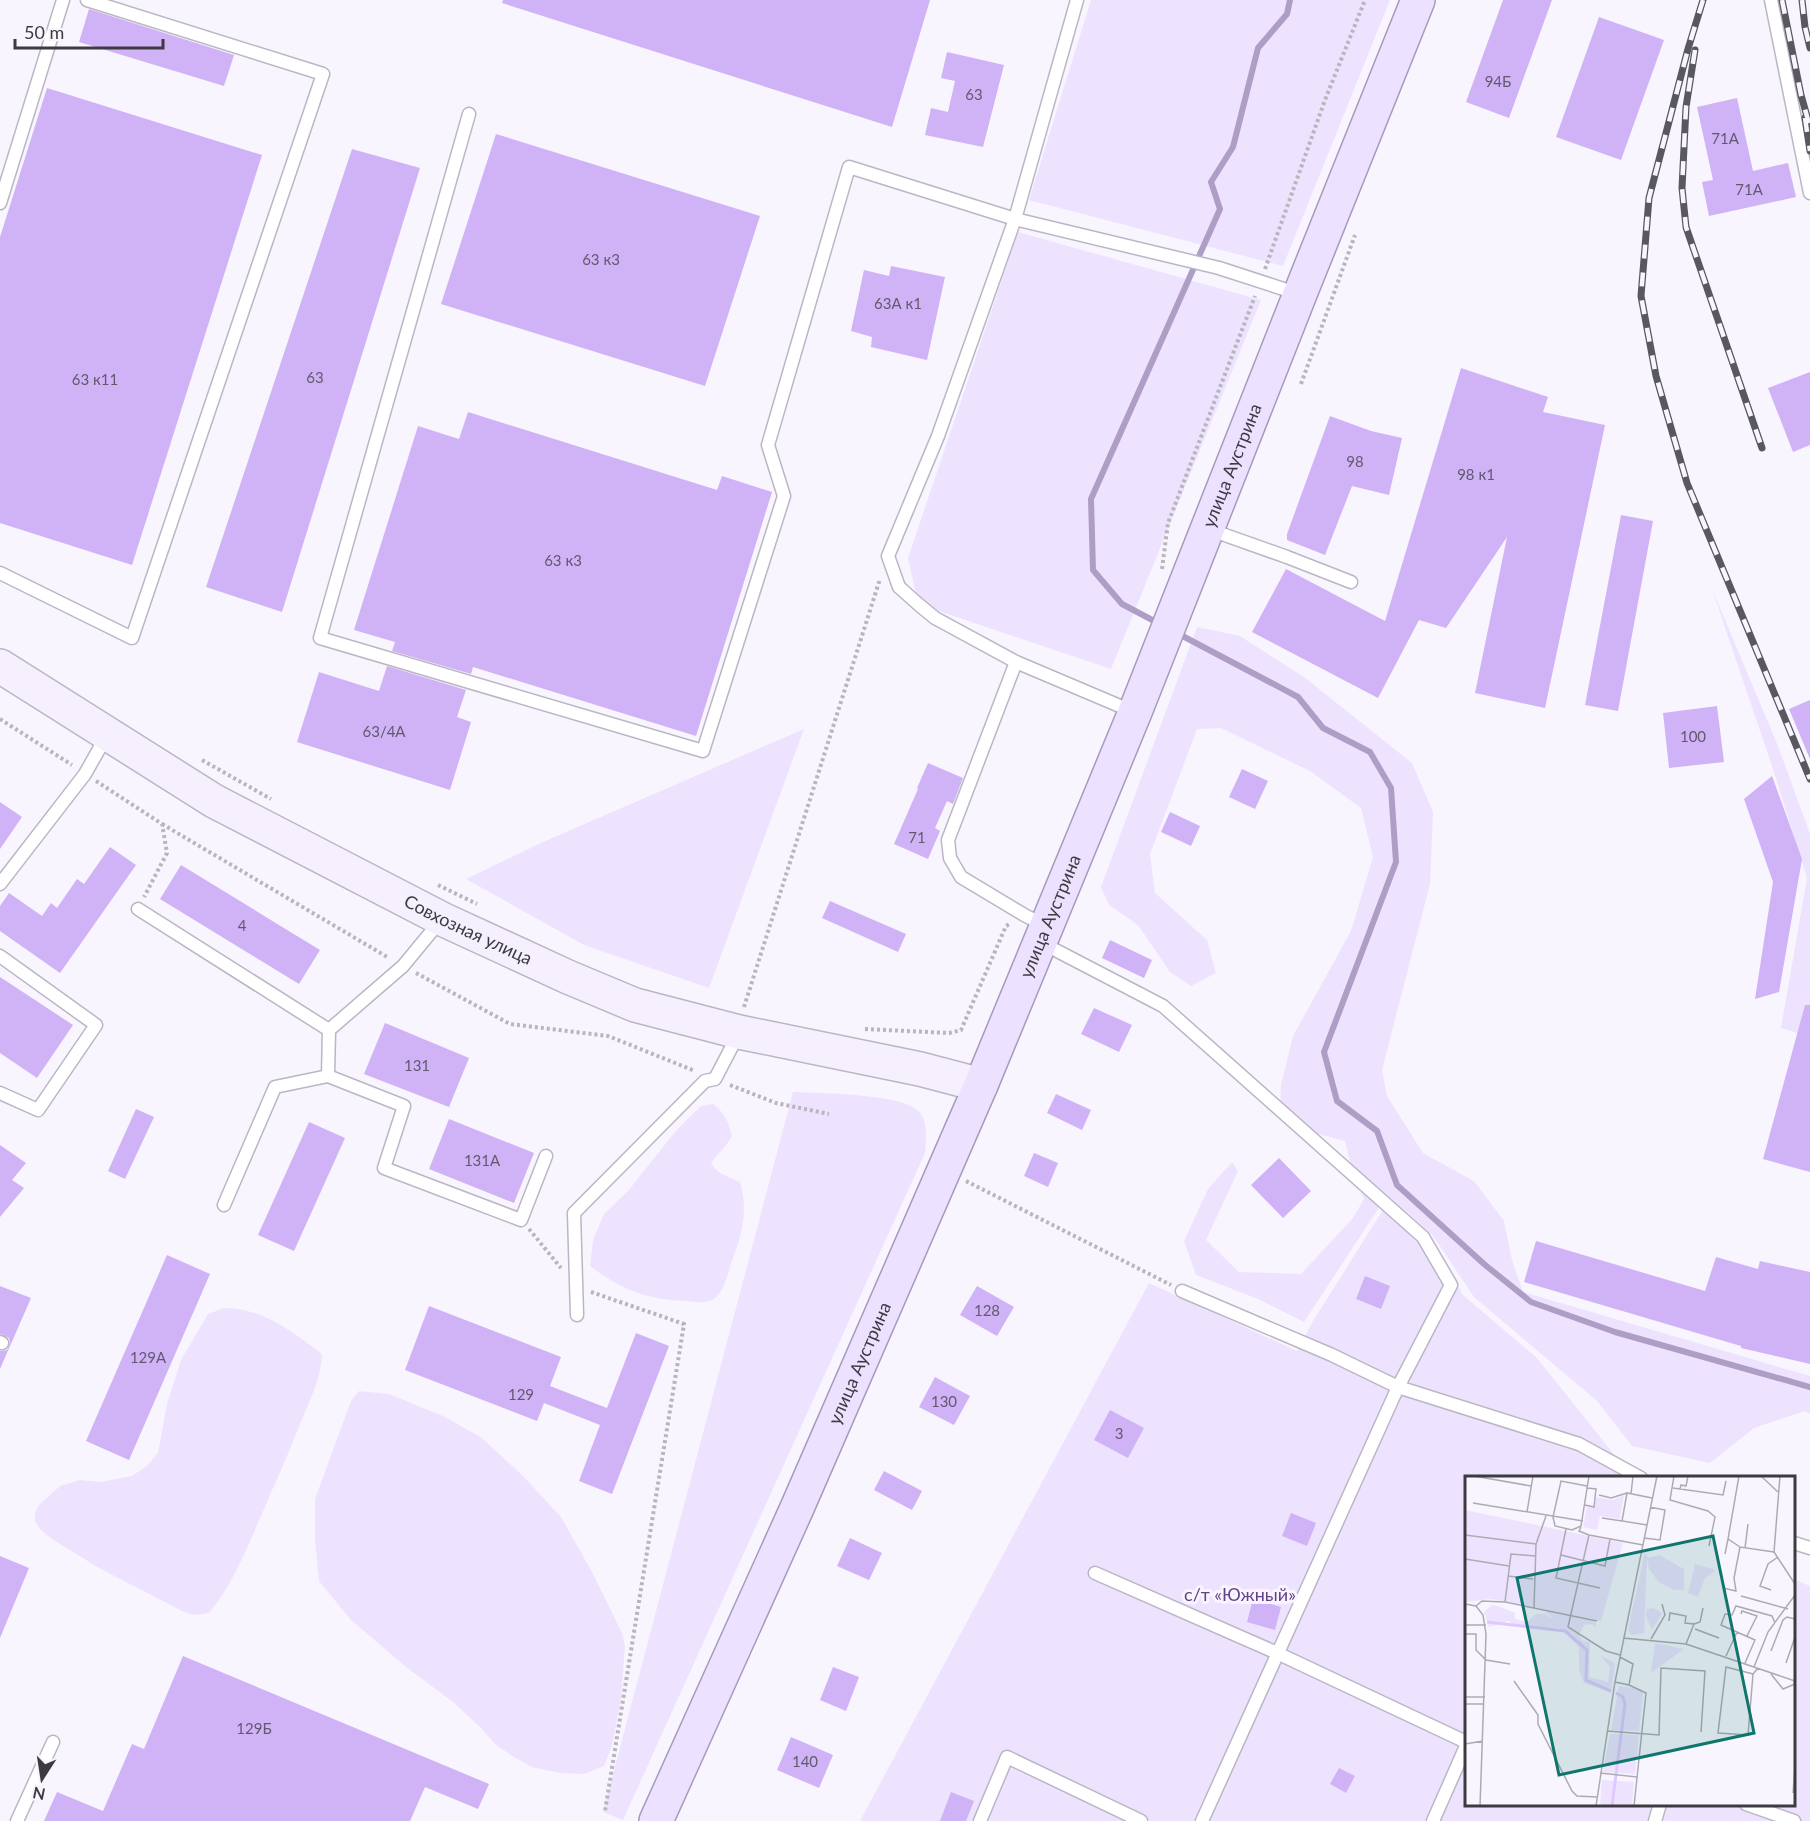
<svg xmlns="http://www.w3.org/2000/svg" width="1810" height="1821" font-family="Lato,sans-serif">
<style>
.green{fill:#eee3fe}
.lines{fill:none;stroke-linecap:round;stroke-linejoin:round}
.stream{stroke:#ae9ec5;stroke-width:6}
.building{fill:#cfb3f6}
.service-casing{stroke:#bbb6c4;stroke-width:15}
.secondary-casing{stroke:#bbb6c4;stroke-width:36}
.primary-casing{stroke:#a79abb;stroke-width:36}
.path{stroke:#b8b5bd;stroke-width:4;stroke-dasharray:3 3;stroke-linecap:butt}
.service{stroke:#fff;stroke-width:12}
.secondary{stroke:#f6f0fe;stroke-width:33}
.primary{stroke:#ece1fe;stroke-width:33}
.rail-casing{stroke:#5a585f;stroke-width:7}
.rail{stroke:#f8f5fe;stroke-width:4.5;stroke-dasharray:14;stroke-linecap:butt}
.labels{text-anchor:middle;stroke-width:6;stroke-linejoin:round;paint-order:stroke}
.number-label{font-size:15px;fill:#62596e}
.street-label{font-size:18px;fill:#3d3b41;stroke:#f8f5fe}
.park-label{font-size:18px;fill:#653f8e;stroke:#f8f5fe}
.inset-river{fill:none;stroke:#dec8fe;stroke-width:3}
.inset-road{fill:none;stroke:#adabb2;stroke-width:1.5}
.view{fill:#0f766e;fill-opacity:0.15;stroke:#0f766e;stroke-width:3}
.inset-edge{fill:none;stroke:#3d3b41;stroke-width:3}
</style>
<rect width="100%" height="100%" fill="#f8f5fe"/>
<g class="green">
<polygon points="1091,0 1390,0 1283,266 1029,200"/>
<polygon points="1018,232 1261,300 1111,669 918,604 908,558"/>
<polygon points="1712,589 1778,746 1810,834 1810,1037 1781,1028 1807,878 1772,766"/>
<polygon points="1197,627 1240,636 1304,677 1412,763 1433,812 1430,884 1382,1070 1387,1096 1423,1153 1474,1181 1504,1221 1512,1260 1523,1292 1810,1376 1810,1414 1805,1411 1754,1428 1710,1463 1632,1446 1597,1401 1474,1297 1434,1237 1407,1212 1386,1197 1304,1322 1258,1299 1196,1275 1184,1241 1208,1189 1232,1162 1238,1171 1206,1240 1239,1272 1301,1274 1353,1218 1364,1199 1353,1174 1345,1141 1311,1132 1280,1115 1281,1085 1293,1036 1351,931 1373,857 1361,808 1310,771 1221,728 1197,729 1150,854 1155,893 1207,940 1216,973 1191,986 1170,972 1138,925 1109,905 1101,887"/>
<polygon points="804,729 709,988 584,945 466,879 543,842"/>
<path d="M793,1092C820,1093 897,1094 916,1109C929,1119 926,1138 925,1153L623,1820L603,1812Z"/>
<path d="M713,1104C724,1112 729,1123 732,1136C726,1147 718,1153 711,1163C716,1174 730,1177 740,1182C748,1208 743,1232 733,1258C728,1270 726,1290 714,1299C707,1304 695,1302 687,1301C649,1300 621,1290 590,1266L593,1240L604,1214L628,1191L675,1132L701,1106Z"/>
<polygon points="1388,1202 1432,1240 1463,1295 1537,1358 1632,1477 1466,1478 1466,1804 1794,1804 1794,1579 1810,1586 1810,1821 860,1821 1149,1283 1297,1351 1313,1321"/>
<path d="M224,1308C263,1308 292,1332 322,1354C321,1378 311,1398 302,1419C292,1445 281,1470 270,1495C252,1535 237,1579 209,1613L194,1615L182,1611L99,1568L52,1539L42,1531L35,1522V1513L39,1505L60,1486L80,1480L101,1482L132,1476L147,1466L158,1453L167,1404L181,1360L208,1314Z"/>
<polygon points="359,1391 389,1394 443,1416 482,1438 523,1476 561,1517 592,1572 622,1633 625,1646 621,1697 614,1736 611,1749 604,1766 584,1774 560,1773 532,1767 514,1757 496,1745 480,1727 453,1702 406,1667 351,1620 319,1581 315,1541 315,1499 351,1401"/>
</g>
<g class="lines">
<g class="stream">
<polyline points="1158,623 1122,604 1093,570 1091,499 1220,209 1211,182 1233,147 1258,48 1287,14 1290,0"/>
<polyline points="1175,632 1298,697 1323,728 1370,752 1391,788 1396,862 1324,1052 1337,1101 1377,1131 1397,1185 1484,1264 1531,1302 1615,1332 1810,1387"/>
</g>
</g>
<g class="building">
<polygon points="503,0 930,0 892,127 502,3"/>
<polygon points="1503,0 1552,0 1509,118 1466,102"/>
<polygon points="89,9 234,55 224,86 79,42"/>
<polygon points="1599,17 1664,40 1621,160 1556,137"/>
<polygon points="947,52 1004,65 983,147 925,135 931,108 948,112 955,81 941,78"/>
<polygon points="47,88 262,155 132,565 0,523 0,237"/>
<polygon points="1737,98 1753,171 1788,163 1796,197 1709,216 1702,182 1713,180 1697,107"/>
<polygon points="496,134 760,216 705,386 441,304"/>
<polygon points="352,149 420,168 282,612 206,587"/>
<polygon points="891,266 945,277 927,360 871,347 872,337 851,331 864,270 889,276"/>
<polygon points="1461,368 1548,397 1543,412 1605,425 1545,708 1475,693 1507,537 1446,628 1419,620 1378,698 1252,632 1286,569 1385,621"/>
<polygon points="1810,372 1810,445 1793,452 1768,388"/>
<polygon points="468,412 717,490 722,476 772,492 696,736 473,667 471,674 392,651 395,642 354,630 418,426 459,439"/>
<polygon points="1330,416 1371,431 1402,438 1389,495 1352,486 1325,555 1287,540 1287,534"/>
<polygon points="1621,515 1653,521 1618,711 1585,705"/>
<polygon points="387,666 466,690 457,717 471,722 450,790 297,742 319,672 379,691"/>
<polygon points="1810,700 1810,759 1789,709"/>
<polygon points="1717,706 1724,762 1669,768 1663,713"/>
<polygon points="928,763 963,778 953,804 947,801 935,828 940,831 928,859 894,844 918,789 917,788"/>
<polygon points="1242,769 1268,781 1255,809 1229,797"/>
<polygon points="1772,776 1802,859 1779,992 1755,999 1773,882 1744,799"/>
<polygon points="0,802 22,817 0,849"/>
<polygon points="1170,812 1200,826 1191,846 1161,832"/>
<polygon points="110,847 136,865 60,973 0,931 0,906 9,893 42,916 51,903 57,908 77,879 84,884"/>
<polygon points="181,865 320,950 299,984 160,899"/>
<polygon points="830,901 906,934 898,952 822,918"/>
<polygon points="1110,940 1152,960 1144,978 1102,958"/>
<polygon points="0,977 73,1025 37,1078 0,1053"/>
<polygon points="1805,1005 1810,1005 1810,1172 1763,1159"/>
<polygon points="1094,1008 1132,1025 1119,1052 1081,1034"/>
<polygon points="385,1023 469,1058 449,1107 364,1074"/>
<polygon points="1056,1094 1091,1110 1082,1130 1047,1113"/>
<polygon points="136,1109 154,1117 125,1179 108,1171"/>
<polygon points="449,1119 534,1153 514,1203 429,1169"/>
<polygon points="309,1122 345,1138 294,1251 258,1235"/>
<polygon points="0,1145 26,1163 12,1180 24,1188 0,1217"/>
<polygon points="1034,1153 1058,1163 1048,1187 1024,1176"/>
<polygon points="1279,1158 1311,1191 1283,1218 1251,1185"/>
<polygon points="1536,1241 1705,1291 1716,1257 1758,1269 1760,1261 1810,1272 1810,1364 1741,1348 1741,1346 1524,1282"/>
<polygon points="167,1255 210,1274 129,1460 86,1441"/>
<polygon points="1365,1276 1390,1286 1381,1309 1356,1299"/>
<polygon points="0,1286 31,1298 0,1369 0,1351 7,1350 10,1343 9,1338 0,1334"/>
<polygon points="977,1286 1014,1307 997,1336 960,1315"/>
<polygon points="429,1306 561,1357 550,1386 607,1408 636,1333 669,1346 612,1494 579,1481 600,1425 544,1403 537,1421 405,1370"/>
<polygon points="935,1377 970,1396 954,1425 919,1407"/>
<polygon points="1110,1410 1144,1428 1128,1458 1094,1440"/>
<polygon points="884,1471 922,1491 912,1510 874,1490"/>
<polygon points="1291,1513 1316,1523 1307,1546 1282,1536"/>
<polygon points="850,1538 882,1553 869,1580 837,1566"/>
<polygon points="0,1556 29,1568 0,1638"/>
<polygon points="1253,1599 1281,1607 1275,1630 1247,1622"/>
<polygon points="183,1656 489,1784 478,1809 425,1787 410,1821 44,1821 57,1792 103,1811 132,1744 144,1749"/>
<polygon points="833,1667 859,1677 846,1711 820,1700"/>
<polygon points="791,1737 833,1755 819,1788 777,1770"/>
<polygon points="1339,1768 1355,1776 1346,1793 1330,1784"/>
<polygon points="951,1792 974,1801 966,1821 940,1821"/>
</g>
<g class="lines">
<defs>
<g id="service">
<polyline points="1771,0 1810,193"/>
<polyline points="469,114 320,638 703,751 784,496 768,445 849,167 1015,219 1219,268 1299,294"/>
<polyline points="0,203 63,0"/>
<polyline points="1208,529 1287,557 1351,582"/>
<polyline points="0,573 132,638 323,74 87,0"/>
<polyline points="1016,662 935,618 918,604 899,587 888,556 938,436 1015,219 1077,0"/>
<polyline points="0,884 85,774 107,735"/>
<polyline points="138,909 329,1030"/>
<polyline points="441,920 403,966 329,1030 328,1076 404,1106 384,1168 521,1220 546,1156"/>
<polyline points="1045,925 1026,916 961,877 950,858 948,840 1016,662 1134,712"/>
<polyline points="1040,942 1163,1006 1423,1237 1451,1285 1398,1387 1202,1821"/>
<polyline points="0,956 96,1025 38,1110 0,1093"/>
<polyline points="224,1205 275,1087 328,1076"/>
<polyline points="1182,1291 1332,1355 1398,1387 1579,1444 1641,1478"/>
<polyline points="577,1315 574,1213 705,1081 715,1079 739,1033"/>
<polyline points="0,1342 2,1343"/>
<polyline points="1794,1543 1810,1548"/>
<polyline points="1095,1573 1277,1653 1466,1742"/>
<polyline points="1746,1804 1794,1821"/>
<polyline points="17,1821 53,1742"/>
<polyline points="980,1821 1007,1757 1141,1821"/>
<polyline points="1433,1821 1466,1746"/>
<polyline points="1655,1821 1660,1804"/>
</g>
<g id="secondary">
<path id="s1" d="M0,666L214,801L442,919L568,977L635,1005L739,1032L920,1069L981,1085"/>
</g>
<g id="primary">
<path id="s2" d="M656,1821L797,1508L981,1085L1135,712L1300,294L1418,0"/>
</g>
</defs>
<use href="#service" class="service-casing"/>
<use href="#secondary" class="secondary-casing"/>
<use href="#primary" class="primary-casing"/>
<g class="path">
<polyline points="1265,269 1325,100 1365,0"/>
<polyline points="1301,384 1355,235"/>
<polyline points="1162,569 1168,523 1255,296"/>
<polyline points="0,719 72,765"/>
<polyline points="202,760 271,799"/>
<polyline points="96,781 162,824 167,853 144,897"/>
<polyline points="162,824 389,958"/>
<polyline points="438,885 477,904"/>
<polyline points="416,973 510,1024 608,1036 695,1071"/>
<polyline points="744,1007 880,579"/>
<polyline points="865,1029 949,1033 961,1030 1006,926 1010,924"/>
<polyline points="730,1085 776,1103 829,1114"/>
<polyline points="966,1181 1171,1285"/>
<polyline points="529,1229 561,1268"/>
<polyline points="591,1292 684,1324 605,1811"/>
</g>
<use href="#service" class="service"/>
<use href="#secondary" class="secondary"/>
<use href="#primary" class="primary"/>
<defs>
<g id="rail">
<polyline points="1703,0 1688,49 1649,198 1641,296 1656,376 1687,483 1810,779"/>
<polyline points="1782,0 1801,95 1810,127"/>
<polyline points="1802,0 1805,27 1810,48"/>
<polyline points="1695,50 1686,107 1682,188 1686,227 1762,448"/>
<polyline points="1805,118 1810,151"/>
</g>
</defs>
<use href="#rail" class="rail-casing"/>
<use href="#rail" class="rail"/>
</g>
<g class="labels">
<g class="number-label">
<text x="1498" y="87">94Б</text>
<text x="974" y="100">63</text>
<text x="1725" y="144">71А</text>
<text x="1749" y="195">71А</text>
<text x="601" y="265">63 к3</text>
<text x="898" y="309">63А к1</text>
<text x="315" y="383">63</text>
<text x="95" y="385">63 к11</text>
<text x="1355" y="467">98</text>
<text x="1476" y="480">98 к1</text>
<text x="563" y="566">63 к3</text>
<text x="384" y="737">63/4А</text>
<text x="1693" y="742">100</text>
<text x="917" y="843">71</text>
<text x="242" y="931">4</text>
<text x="417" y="1071">131</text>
<text x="482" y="1166">131А</text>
<text x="987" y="1316">128</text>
<text x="148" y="1363">129А</text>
<text x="521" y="1400">129</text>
<text x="944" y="1407">130</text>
<text x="1119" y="1439">3</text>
<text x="254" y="1734">129Б</text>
<text x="805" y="1767">140</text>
</g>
<g class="street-label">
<text dy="6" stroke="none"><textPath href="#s2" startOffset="1473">улица Аустрина</textPath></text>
<text dy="6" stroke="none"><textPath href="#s2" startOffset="987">улица Аустрина</textPath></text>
<text dy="6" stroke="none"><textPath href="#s1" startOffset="538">Совхозная улица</textPath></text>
<text dy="6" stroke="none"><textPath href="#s2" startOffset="501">улица Аустрина</textPath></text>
</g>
<g class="park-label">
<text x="1240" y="1601">с/т «Южный»</text>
</g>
</g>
<g transform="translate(1465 1476)">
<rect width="330" height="330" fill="#f8f5fe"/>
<path d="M159,19L155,43L135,40L132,54L118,51L122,31L129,32L131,21L148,24ZM0,34L158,67L136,145L119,141L131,147V156L130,160L131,151L126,148L119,149L114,159L118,165L125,166L124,201L143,206L145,191L136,180L150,187L146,217L119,207L114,194V171L95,152L48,150L44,145L24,151L19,136L27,129L33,130L50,137V143L62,146L71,138H80L91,145L77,133L26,123L0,126ZM180,75L183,82L194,79L219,93V114H209L194,106L184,93L182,83L179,157L166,159L163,154ZM230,88L251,94L240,102L233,121L223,117ZM188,132L197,137L187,154L181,140L182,133ZM190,167L219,173L186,197ZM154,210L176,213L178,218L174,255L146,254ZM145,258L174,259L170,298L138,296ZM137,304L169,306L167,330H135Z" fill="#eee3fe"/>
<path class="inset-river" d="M22,146L100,155L122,174L121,204L146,215M147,330L160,228L158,221L151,217"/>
<path class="inset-road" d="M9,0L66,10M209,0L205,24L243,35L250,41L244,70M296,0L313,16M315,0L309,76L330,108M122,10L96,5L88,41L90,50L107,54L116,50L124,0M208,12L258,19L261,5M215,13L216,9L221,10L223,0M166,18L168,0M134,19L146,22L162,17M8,27L118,45M120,29L129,31L131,13L122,12M62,36L68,0M137,42L157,45M182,49L157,45L162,17L187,22M116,51L114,55L124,59L178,69M101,53L91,102L135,112M0,59L71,68M124,59L103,151L141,175L155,179M179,62L195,64L200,34L185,31M263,63L274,0M280,72L283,48M260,78L263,63L275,71M96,79L140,90L145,63M0,83L44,90M43,100L68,103M258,112L271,115L269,102L275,71L309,76M306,114L295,110L303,88L313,81M276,120L323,133M40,126L46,78L70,80M0,128L11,130L18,139L21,158L15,330M11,130L17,125L40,126L132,145M69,132L71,68L81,40M276,138L277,135L292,140L282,160M204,145L205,137L221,140L220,147L229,148L221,168M229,148L235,146L238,132M0,149H21M230,153L254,162M0,158H11V174L21,184L45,188M158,162L221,168L330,205M186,163L200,139L197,128M306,175L318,144L322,141L330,143M261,180L272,156M280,187L290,164L256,149L260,138L267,139L271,130L307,140L310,147M321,187L330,161M289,191L303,156L330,119M288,198L261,191L253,257L283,259L288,198L293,192M306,198L318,213L330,208M49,205L73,239V248L107,315L112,320L132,321M150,206L164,209L168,188L155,181M164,209L181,217L169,330M0,221H20M0,228H19M142,255L194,259L196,192L240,195L236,256M0,268L18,265M135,297L172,301M328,317L330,292M49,330H75M131,330L150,206L192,0"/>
<path class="view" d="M248,60L289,257L94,299L52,102Z"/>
<rect width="330" height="330" class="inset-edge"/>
</g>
<g transform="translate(42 1779) rotate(192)" stroke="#f8f5fe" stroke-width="4.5" paint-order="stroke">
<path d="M0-4.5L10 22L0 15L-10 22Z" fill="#3d3b41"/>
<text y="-9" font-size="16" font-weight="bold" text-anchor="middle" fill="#3d3b41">N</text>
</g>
<path d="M15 39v9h148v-9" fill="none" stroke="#3d3b41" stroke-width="3"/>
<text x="24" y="39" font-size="18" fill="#3d3b41" stroke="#f8f5fe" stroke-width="4.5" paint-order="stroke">50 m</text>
</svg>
